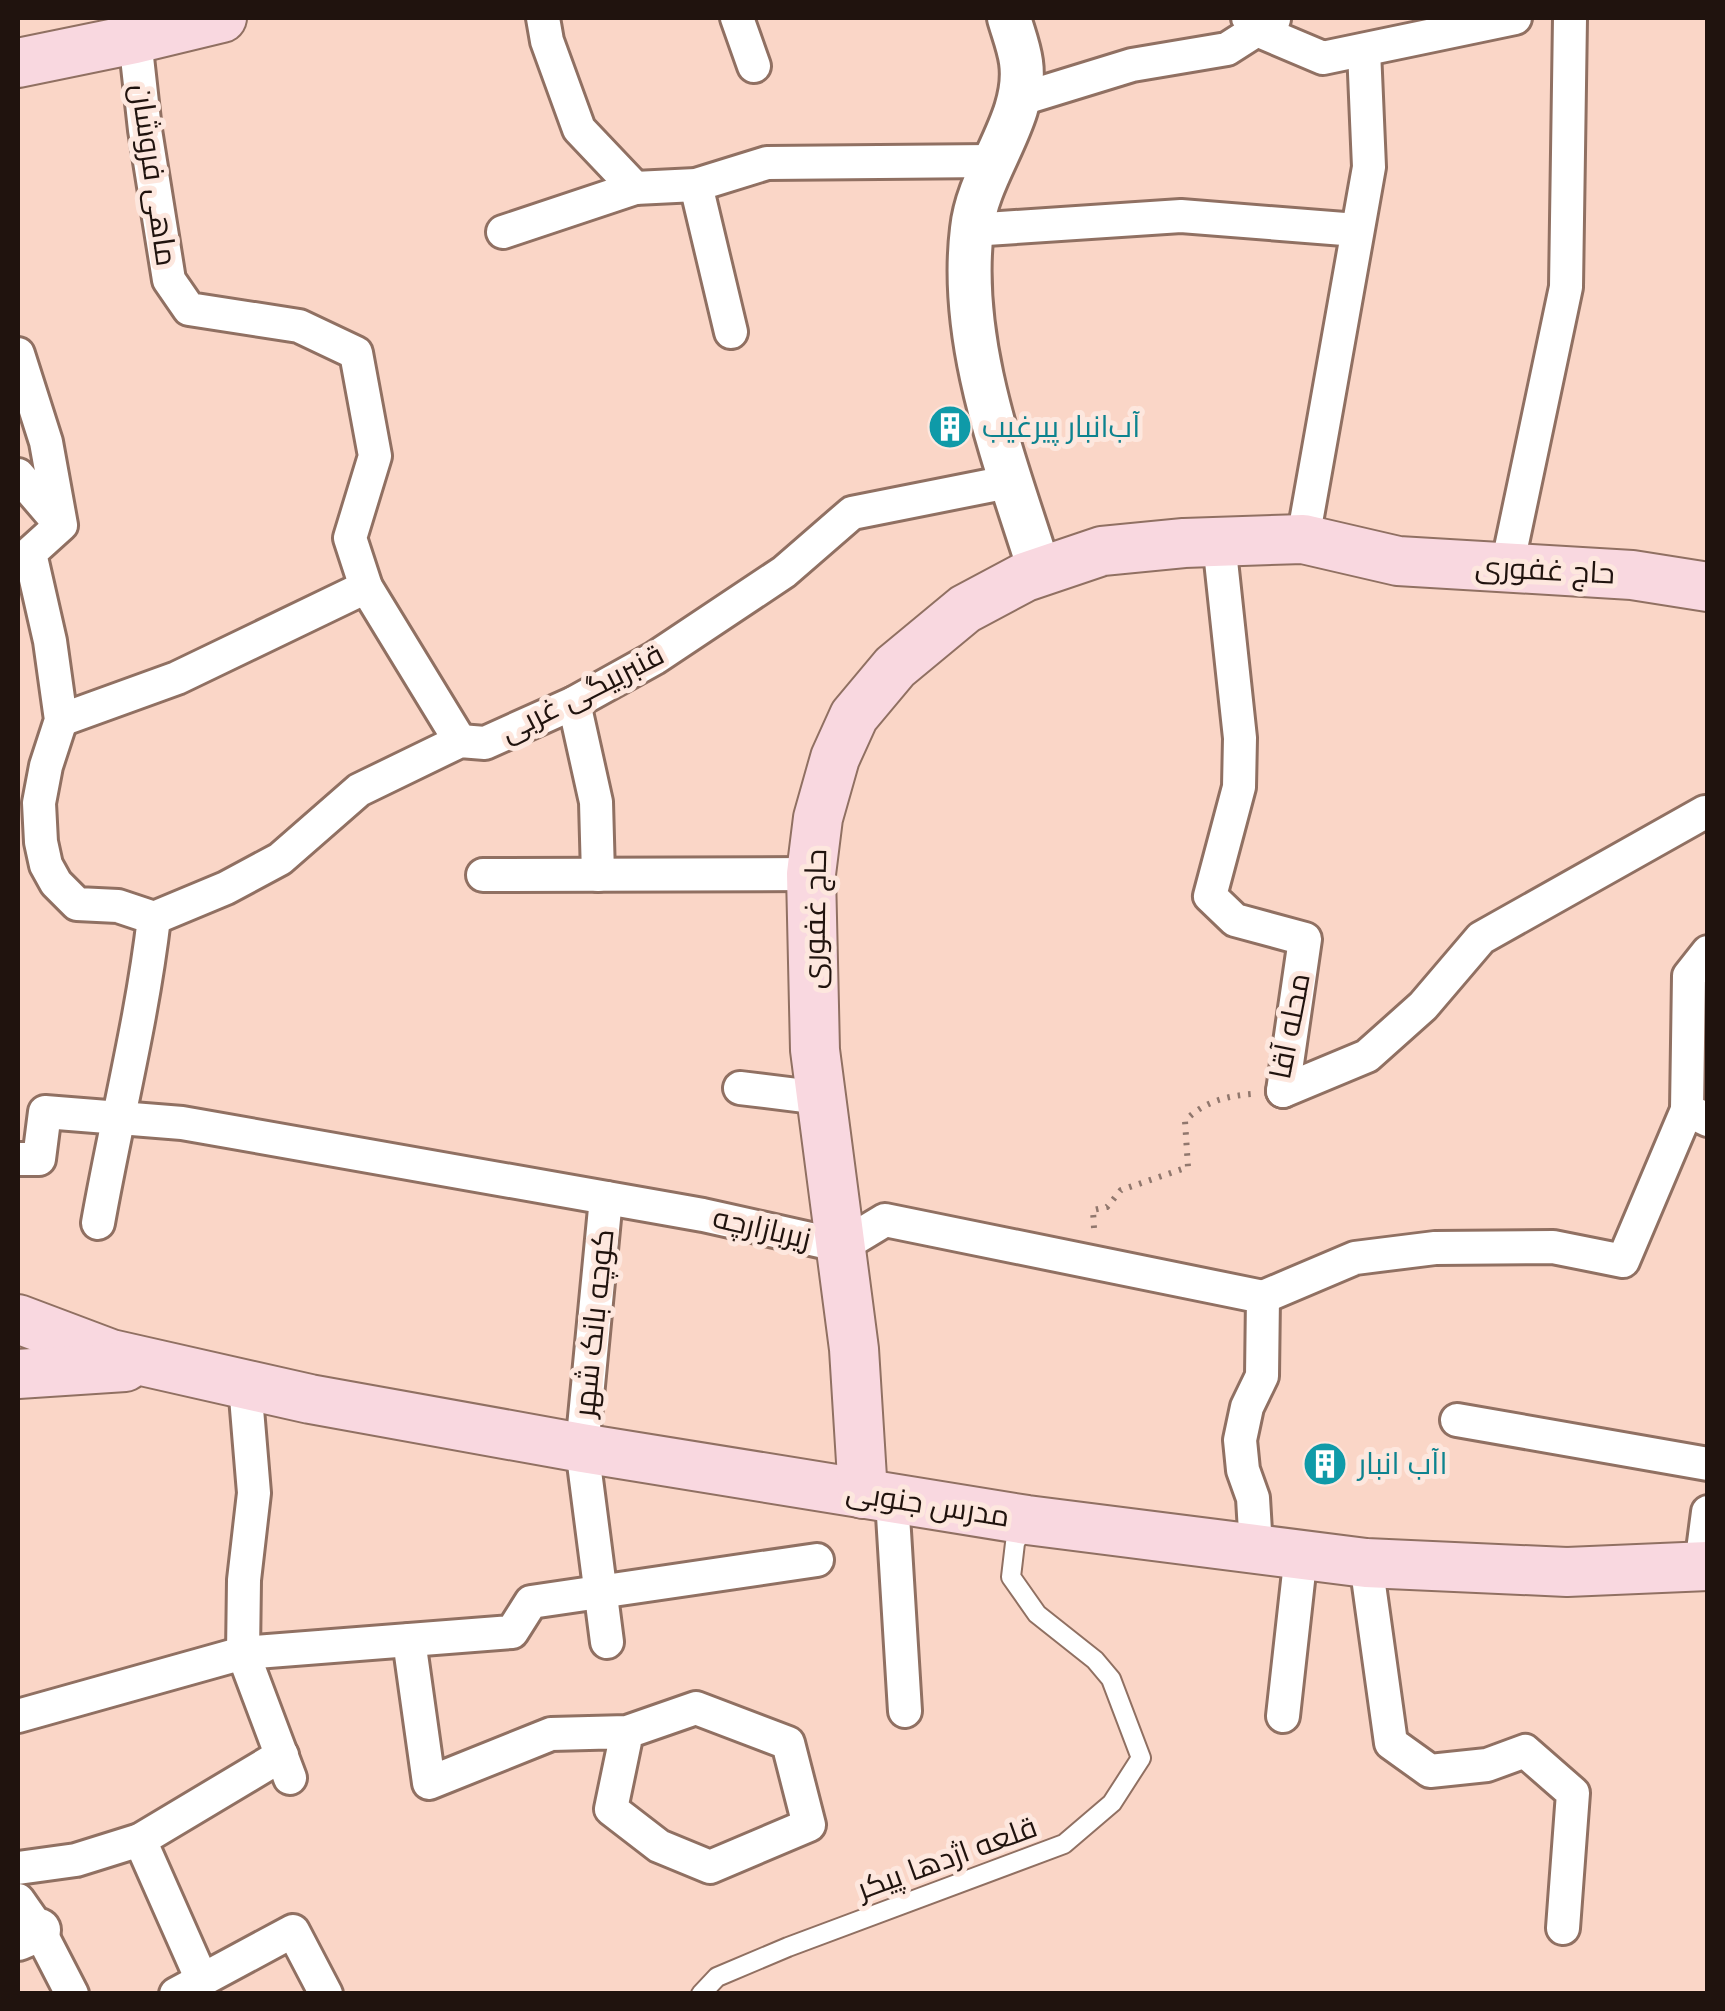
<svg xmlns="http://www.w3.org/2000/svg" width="1725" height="2011" font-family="'PT Sans',Cairo,sans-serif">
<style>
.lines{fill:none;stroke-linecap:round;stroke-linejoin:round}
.service-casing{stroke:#907062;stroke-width:22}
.minor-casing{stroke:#907062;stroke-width:38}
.tertiary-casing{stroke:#907062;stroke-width:48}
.secondary-casing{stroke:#907062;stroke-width:52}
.path{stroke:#90776d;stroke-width:6;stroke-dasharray:2.5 8;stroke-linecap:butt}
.service{stroke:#fff;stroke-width:18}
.minor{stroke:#fff;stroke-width:32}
.tertiary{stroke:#fff;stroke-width:42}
.secondary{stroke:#f9d8e0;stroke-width:48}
.labels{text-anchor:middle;stroke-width:10;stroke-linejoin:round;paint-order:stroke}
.street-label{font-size:30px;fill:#20130e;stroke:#fde7de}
.culture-label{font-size:30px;fill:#0d838f;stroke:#fde7de;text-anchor:start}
</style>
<rect width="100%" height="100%" fill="#fad6c7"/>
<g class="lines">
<defs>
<polyline id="service" points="701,1994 717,1977 788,1947 1064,1844 1112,1803 1141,1758 1111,1679 1095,1660 1037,1614 1011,1577 1015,1543 1027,1521"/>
<g id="minor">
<polyline points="543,18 547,41 579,129 635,188 696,185 767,163 992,161"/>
<polyline points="737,18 754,66"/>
<polyline points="1248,18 1257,30 1323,58 1515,18"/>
<polyline points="135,39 145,130 169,280 189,309 299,326 356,353 375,456 350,538 366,587 460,741"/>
<polyline points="1018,100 1132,65 1227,49 1274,19"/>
<polyline points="696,185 731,332"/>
<polyline points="971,230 1181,216 1357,230"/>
<polyline points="503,232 635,188"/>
<path d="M18,354L46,442L61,525L30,553L50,641L61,720L46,766L39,803L41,842L46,865L56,883L77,904L118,906L154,918C142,1021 116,1121 98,1223"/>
<polyline points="18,475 60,524"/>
<polyline points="1303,539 1369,167 1364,50"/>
<polyline points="1219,542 1240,738 1239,787 1210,896 1235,920 1305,939 1283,1091"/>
<polyline points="1507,567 1566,287 1570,18"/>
<polyline points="574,703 596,802 598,875"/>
<polyline points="61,720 177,678 366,587"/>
<polyline points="483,875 811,874"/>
<polyline points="154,918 226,888 280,859 359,790 460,741 485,743 574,703 655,658 784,572 852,513 1013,481"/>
<polyline points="1708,952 1689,976 1687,1110 1708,1120"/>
<polyline points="740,1088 821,1098"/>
<polyline points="1283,1091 1367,1056 1423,1006 1481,938 1705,812"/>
<polyline points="18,1159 39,1159 45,1112 182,1123 703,1215 842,1246 885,1220 1263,1297 1262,1376 1247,1407 1240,1440 1243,1470 1253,1498 1256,1548"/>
<polyline points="606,1198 582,1448 607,1642"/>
<polyline points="1263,1297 1355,1258 1435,1248 1553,1247 1623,1261 1687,1110"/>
<polyline points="245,1385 254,1493 244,1580 243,1653 290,1778"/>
<polyline points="1457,1420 1708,1464"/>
<polyline points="892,1499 905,1711"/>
<polyline points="1366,1563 1391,1743 1430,1771 1487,1765 1525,1751 1573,1793 1563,1928"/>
<polyline points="1701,1566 1708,1512"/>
<polyline points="409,1640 429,1783 551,1734 627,1732 696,1708 788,1743 809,1825 710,1867 659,1846 611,1809 627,1732"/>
<polyline points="18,1716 243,1653 512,1632 531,1602 817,1560"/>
<polyline points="1283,1716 1301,1554"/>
<polyline points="140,1840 202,1980"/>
<polyline points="18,1868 76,1860 140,1840 282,1755"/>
<polyline points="18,1900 39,1930 72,1994"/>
<polyline points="176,1994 293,1931 326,1994"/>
</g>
<g id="tertiary">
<path d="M1009,18C1013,32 1019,47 1021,62C1029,119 978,171 972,229C958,345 1006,463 1040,572"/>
<polyline points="18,1939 39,1930"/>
</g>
<g id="secondary">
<polyline points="18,63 135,39 222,18"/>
<polyline points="18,1319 111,1354 310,1399 582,1448 1027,1520 1366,1563 1567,1572 1708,1566"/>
<polyline points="18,1374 125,1367"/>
<polyline points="863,1494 854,1349 815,1050 811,874 818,818 835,758 854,716 895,667 965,609 1025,577 1102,551 1184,543 1303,539 1398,561 1632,575 1708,587"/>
</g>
</defs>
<use href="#service" class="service-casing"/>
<use href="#minor" class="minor-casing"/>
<use href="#tertiary" class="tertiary-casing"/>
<use href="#secondary" class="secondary-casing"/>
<path class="path" d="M1094,1228L1093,1210L1107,1207L1121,1190L1188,1167L1185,1121C1203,1102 1226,1096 1252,1094"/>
<use href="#service" class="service"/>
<use href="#minor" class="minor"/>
<use href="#tertiary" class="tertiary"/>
<use href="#secondary" class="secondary"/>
</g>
<defs>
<symbol id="building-disc" viewBox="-11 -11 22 22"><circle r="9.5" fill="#0f9aa8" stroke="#fde7de"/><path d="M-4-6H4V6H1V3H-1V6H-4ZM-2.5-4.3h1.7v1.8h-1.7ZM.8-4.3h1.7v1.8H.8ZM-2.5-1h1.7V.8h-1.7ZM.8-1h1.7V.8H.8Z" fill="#fff"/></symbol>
</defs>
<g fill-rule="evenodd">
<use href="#building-disc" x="925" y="402" width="50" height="50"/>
<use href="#building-disc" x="1300" y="1439" width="50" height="50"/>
</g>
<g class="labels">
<g class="street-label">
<text transform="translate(154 175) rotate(82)" y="10">ماهی فروشان</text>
<text transform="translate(1545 570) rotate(3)" y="10">حاج غفوری</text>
<text transform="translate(582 693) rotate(-27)" y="10">قنبربیگی غربی</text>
<text transform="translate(815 919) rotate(-89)" y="10">حاج غفوری</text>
<text transform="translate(1290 1026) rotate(-79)" y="10">محله آقا</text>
<text transform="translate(762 1228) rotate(13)" y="10">زیربازارچه</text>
<text transform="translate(594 1323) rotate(-84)" y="10">کوچه بانک شهر</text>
<text transform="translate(928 1504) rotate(9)" y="10">مدرس جنوبی</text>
<text transform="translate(947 1858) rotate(-20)" y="10">قلعه اژدها پیکر</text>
</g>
<g class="culture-label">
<text x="982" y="437">آب‌انبار پیرغیب</text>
<text x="1358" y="1474">اآب انبار</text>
</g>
</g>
<rect width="1725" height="2011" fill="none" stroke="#20130e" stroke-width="40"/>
</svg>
